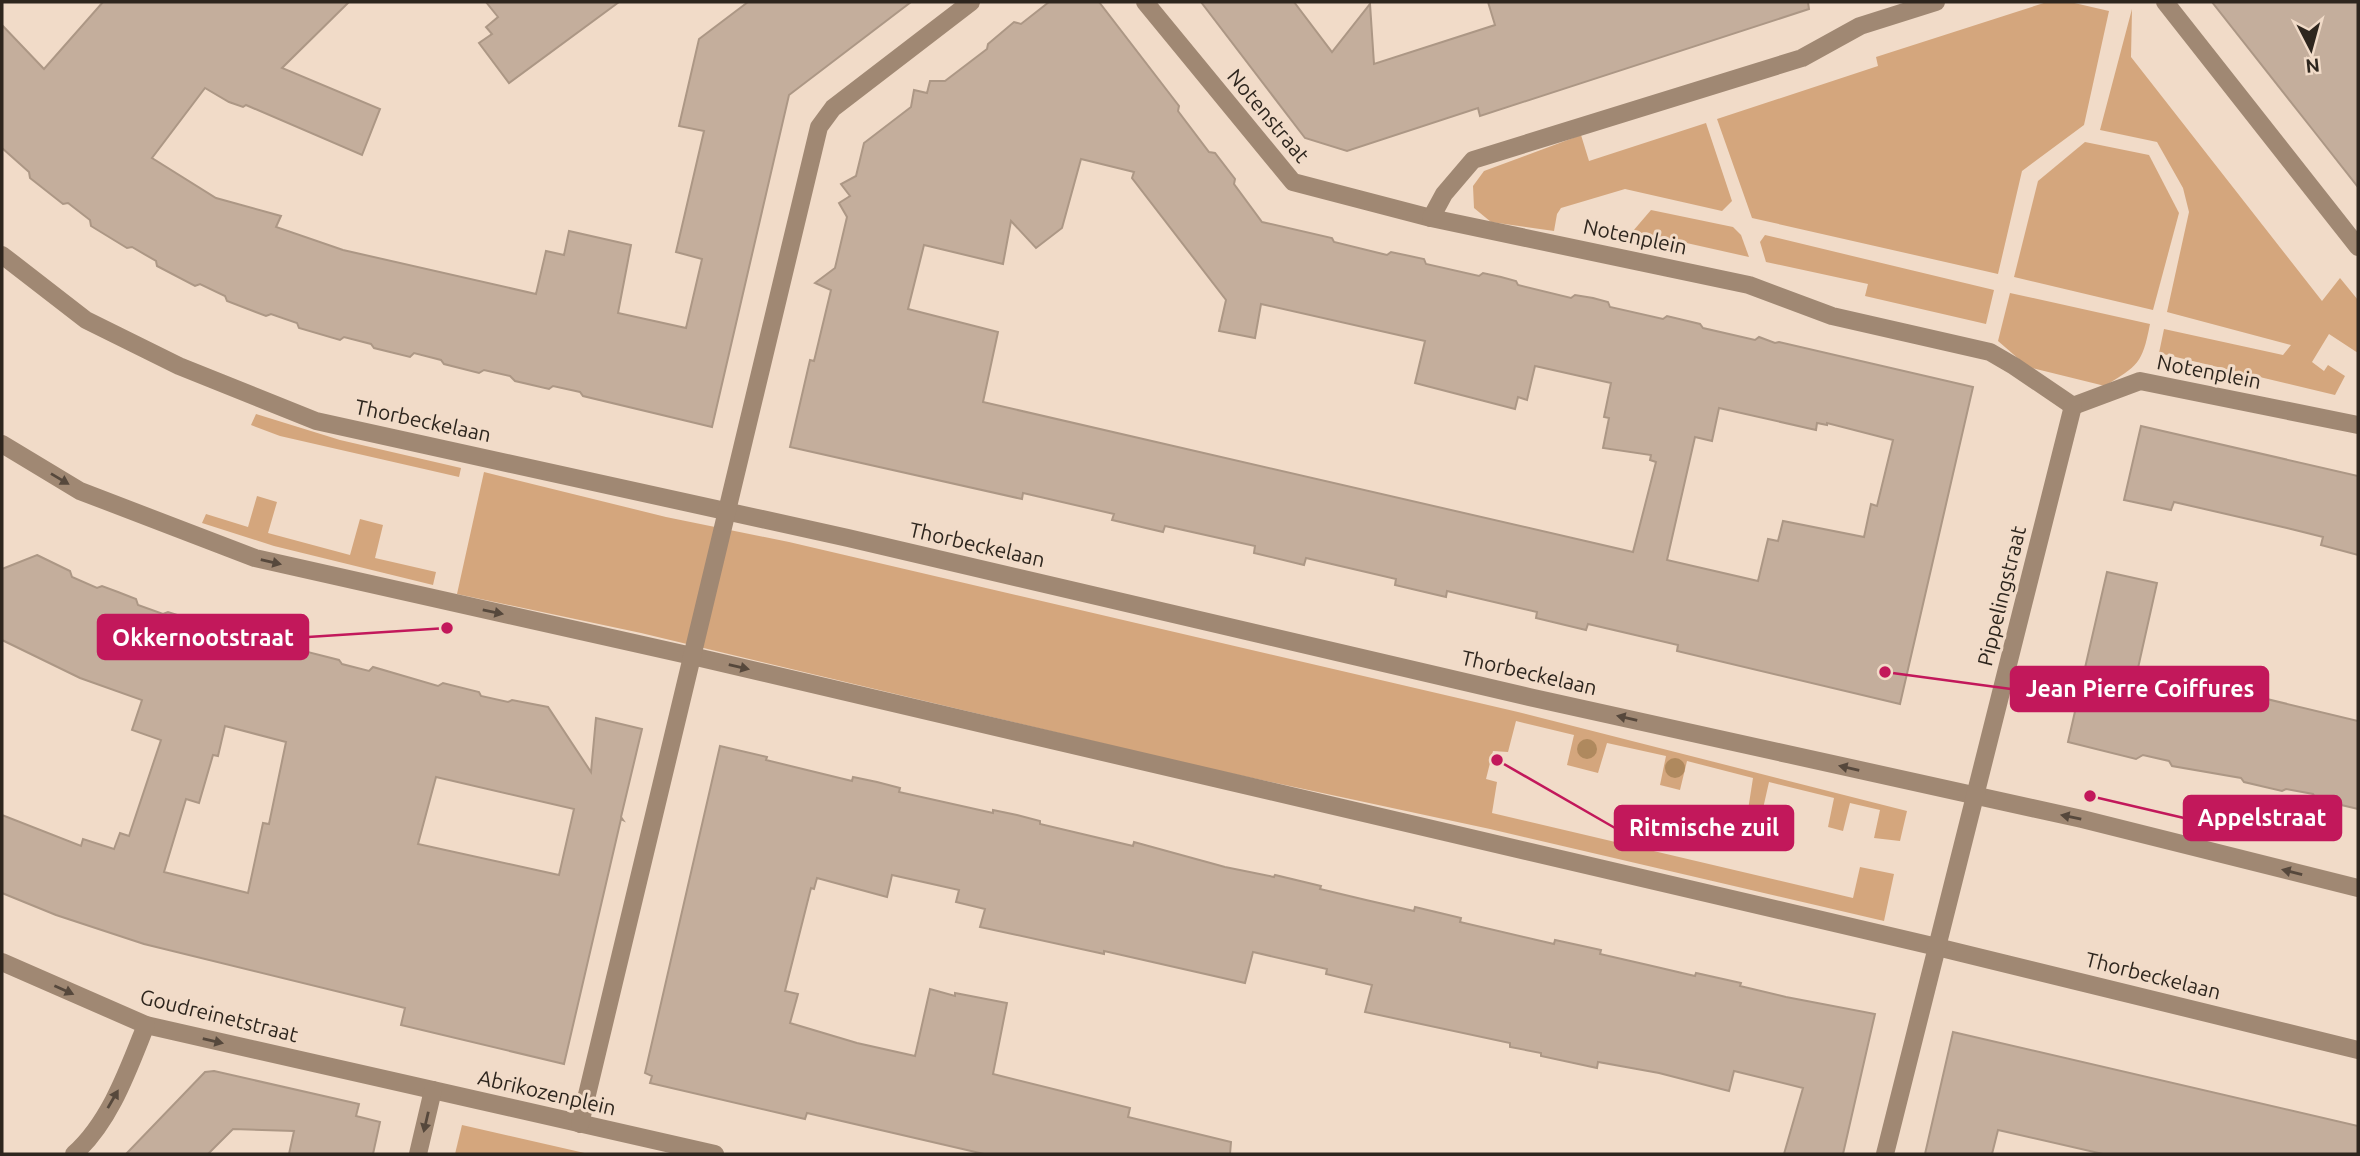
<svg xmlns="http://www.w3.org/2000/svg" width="2360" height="1156" font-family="Ubuntu,sans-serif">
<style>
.green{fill:#d4a67d}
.building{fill:#c4ae9c;stroke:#ac9785;stroke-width:2;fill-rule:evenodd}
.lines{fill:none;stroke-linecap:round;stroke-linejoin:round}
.minor{stroke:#a08873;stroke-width:18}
.tree{fill:#af895e}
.oneway{fill:#56483c}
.labels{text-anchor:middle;stroke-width:6;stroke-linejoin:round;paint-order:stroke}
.street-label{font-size:21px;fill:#2e261e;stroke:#f1dbc8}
.leader{fill:none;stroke:#c2185b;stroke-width:2.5}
.callout-dot{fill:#c2185b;stroke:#f1dbc8;stroke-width:2.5}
.callout{fill:#c2185b;stroke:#c2185b;stroke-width:2.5}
.callout-label{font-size:23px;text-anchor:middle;font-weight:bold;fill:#fff}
</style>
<rect width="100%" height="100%" fill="#f1dbc8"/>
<g class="green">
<polygon points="2047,2 2070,2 2109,11 2084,125 2022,171 1998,274 1752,218 1717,119 1878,66 1876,57"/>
<polygon points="2132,9 2131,57 2322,301 2340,278 2358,300 2358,353 2329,334 2312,362 2324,371 2328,365 2345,376 2335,395 2159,353 2164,329 2283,355 2291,345 2167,312 2189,212 2183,188 2157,142 2100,130"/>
<polygon points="1706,123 1732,201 1722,211 1625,189 1561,208 1557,214 1554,231 1491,222 1474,208 1473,186 1484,171 1581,135 1589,161"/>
<polygon points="2085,142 2149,155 2179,213 2153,310 2014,277 2038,181"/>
<polygon points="1651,210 1733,227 1741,235 1749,257 1633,231"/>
<polygon points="1765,235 1994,290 1986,324 1865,296 1868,284 1766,262 1760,242"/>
<path d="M2010,293L2150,324C2142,365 2138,365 2105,386L2028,367L1998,341Z"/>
<polygon points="256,414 340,440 461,468 459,477 280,436 251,425"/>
<polygon points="484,472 666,517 789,542 1518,712 1907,811 1900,841 1874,838 1880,810 1850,803 1843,831 1828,827 1834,798 1769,782 1762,813 1748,810 1753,778 1687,761 1680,790 1660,785 1666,756 1607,743 1598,773 1567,765 1574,735 1516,721 1508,752 1493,751 1486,779 1497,782 1492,813 1853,898 1860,867 1894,874 1884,921 1490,829 1197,766 641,633 457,594"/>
<polygon points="257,496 277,502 268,533 350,555 360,519 383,525 375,558 436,572 433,585 274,546 202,523 206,514 248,527"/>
<polygon points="462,1125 589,1154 455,1154"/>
</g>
<g class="building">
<polygon points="103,2 349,2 282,68 380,109 362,155 246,105 243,107 229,102 205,88 152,158 216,198 281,216 276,227 343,250 536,294 546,251 564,255 569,231 631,245 618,313 686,328 702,259 676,252 704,131 679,126 699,39 748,2 911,2 789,95 712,427 583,396 580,392 553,386 549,389 515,381 510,376 484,370 479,373 444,364 441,360 414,353 410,357 374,348 371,344 344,337 340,340 299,328 297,323 271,314 266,316 227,301 225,296 200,284 195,286 157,266 156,261 132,247 127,248 91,226 90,220 68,203 63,204 30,178 29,172 2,148 2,25 44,69"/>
<polygon points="486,2 619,2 509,83 479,43 492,34 486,27 498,17"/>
<path d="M1049,2H1099L1179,106L1178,111L1209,152L1215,153L1235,179L1234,184L1262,222L1332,238L1334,242L1387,255L1391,252L1424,259L1426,264L1479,276L1483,273L1501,277L1516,281L1518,285L1571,298L1575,295L1593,298L1608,302L1610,307L1663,319L1667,316L1700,324L1703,328L1755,340L1759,337L1775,343L1779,342L1973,387L1900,704L1677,651L1678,645L1588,624L1586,630L1536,618L1537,612L1447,591L1446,597L1395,585L1396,579L1306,558L1304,565L1254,553L1255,546L1165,526L1163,532L1112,520L1114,514L1023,493L1022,499L790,447L810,360L814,361L831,290L815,283L835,268L847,217L839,203L850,196L841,184L856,176L864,143L911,107L914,90L927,93L930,81H945L987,49L988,44L1014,22L1021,24ZM1081,159L1134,172L1132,178L1226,300L1219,331L1255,338L1261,304L1425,341L1415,383L1515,409L1518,397L1527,400L1535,366L1611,383L1604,417L1609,418L1603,448L1651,455L1650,460L1656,462L1633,552L983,402L998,332L908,309L924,245L1003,264L1011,221L1036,248L1062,228ZM1719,408L1816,430L1817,423L1827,425V423L1893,440L1877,506L1871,504L1864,537L1783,521L1778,541L1768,539L1758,581L1667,560L1695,437L1712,441Z"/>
<polygon points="1201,2 1294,2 1332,52 1370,4 1374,64 1495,25 1488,2 1808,2 1809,9 1480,116 1478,108 1347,151 1305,138"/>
<polygon points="2212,2 2358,2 2358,187 2313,130"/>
<polygon points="2141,426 2358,476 2358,555 2321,545 2323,537 2287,528 2174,502 2171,510 2124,500"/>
<path d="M37,555L70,571L72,577L97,588L102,586L118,592L136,599L138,605L163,614L168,612L203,623L205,629L230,636L236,633L270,642L273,648L300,654L304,651L339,660L342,664L369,671L373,667L438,686L443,683L479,692L481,696L508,702L512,700L548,707L591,772L596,718L642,729L621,817L623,820L621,819L564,1064L401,1025L405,1008L144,944L56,915L2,893V815L81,846L83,839L114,849L120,833L129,836L161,740L132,730L142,700L80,678L2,640V569ZM225,726L286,742L269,824L263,823L248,893L164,872L186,799L199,803L213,755L218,756ZM436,777L574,809L559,875L418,844Z"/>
<polygon points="2107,572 2157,583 2138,668 2358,721 2358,809 2316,799 2313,794 2286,789 2282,791 2244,782 2241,778 2172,766 2169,761 2143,755 2136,759 2068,742"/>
<polygon points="720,746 767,757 766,760 852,781 853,777 877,782 900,788 899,792 993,813 993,810 1017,815 1040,821 1040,824 1133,846 1134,842 1225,867 1274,877 1275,875 1321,886 1320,889 1366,900 1414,911 1415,907 1461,918 1460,922 1554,944 1555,940 1601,950 1600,954 1648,965 1695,976 1696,973 1741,983 1740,986 1786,997 1875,1014 1843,1154 1784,1154 1803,1088 1734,1071 1729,1091 1659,1073 1598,1062 1597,1068 1541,1056 1541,1053 1510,1047 1510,1043 1365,1012 1372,985 1326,974 1327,969 1253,952 1245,983 1104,951 1104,954 980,927 985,909 956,902 959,890 892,875 887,897 817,878 814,889 811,888 785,991 798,994 790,1023 857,1043 915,1056 930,989 955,996 955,993 1007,1003 993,1074 1130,1108 1128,1117 1231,1142 1230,1154 984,1154 807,1113 805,1119 650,1083 652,1076 645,1073"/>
<polygon points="1953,1032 2358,1126 2358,1154 2103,1154 1998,1130 1992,1154 1925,1154"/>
<polygon points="214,1071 359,1104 356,1116 380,1122 373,1154 289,1154 294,1131 233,1129 208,1154 126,1154 205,1072"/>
</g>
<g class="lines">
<g class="minor">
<polyline points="1145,2 1293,182 1431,218"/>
<polyline points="1936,2 1860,26 1802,58 1473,160 1444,194 1431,218 1749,285 1832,316 1990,352 2014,366 2073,406 2140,381 2358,425"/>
<polyline points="2165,2 2358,247"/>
<polyline points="2,255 86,320 179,366 316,421 848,538 1529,697 2082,819 2358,888"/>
<polyline points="2,444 80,491 255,558 692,656 1937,947 2358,1050"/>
<polyline points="2,962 146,1025 715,1154"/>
<polyline points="580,1124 819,127 833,108 971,2"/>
<path d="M74,1154C110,1122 128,1070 146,1025"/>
<polyline points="418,1154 433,1090"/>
<polyline points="1885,1154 2073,406"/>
</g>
</g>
<g class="tree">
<circle cx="1587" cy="749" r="10"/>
<circle cx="1675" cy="768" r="10"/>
</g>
<defs><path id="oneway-solid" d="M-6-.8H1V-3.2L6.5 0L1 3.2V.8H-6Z" transform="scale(1.75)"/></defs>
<g class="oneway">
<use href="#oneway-solid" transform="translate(60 479) rotate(31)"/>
<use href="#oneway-solid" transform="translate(271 562) rotate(13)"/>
<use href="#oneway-solid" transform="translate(493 612) rotate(12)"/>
<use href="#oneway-solid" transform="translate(739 667) rotate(13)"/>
<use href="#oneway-solid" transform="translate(1627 718) rotate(-167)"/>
<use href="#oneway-solid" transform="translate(1849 768) rotate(-167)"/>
<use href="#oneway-solid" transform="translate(2071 817) rotate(-168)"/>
<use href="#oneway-solid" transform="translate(2292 872) rotate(-166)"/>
<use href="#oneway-solid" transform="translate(64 990) rotate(24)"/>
<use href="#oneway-solid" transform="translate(213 1041) rotate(13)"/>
<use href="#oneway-solid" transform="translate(113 1099) rotate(-60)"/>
<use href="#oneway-solid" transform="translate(426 1122) rotate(103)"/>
</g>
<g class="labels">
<g class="street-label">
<text transform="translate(1268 116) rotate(50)" y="7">Notenstraat</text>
<text transform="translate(1635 237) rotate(12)" y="7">Notenplein</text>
<text transform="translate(2209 372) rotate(11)" y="7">Notenplein</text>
<text transform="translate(423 421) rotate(12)" y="7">Thorbeckelaan</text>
<text transform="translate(977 545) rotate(13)" y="7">Thorbeckelaan</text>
<text transform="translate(2002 596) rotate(-76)" y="7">Pippelingstraat</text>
<text transform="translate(1529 673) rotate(13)" y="7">Thorbeckelaan</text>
<text transform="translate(2153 976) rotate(14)" y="7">Thorbeckelaan</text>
<text transform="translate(219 1016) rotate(14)" y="7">Goudreinetstraat</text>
<text transform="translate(547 1093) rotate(13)" y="7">Abrikozenplein</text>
</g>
</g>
<path class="leader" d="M447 628L308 637M1885 672L2011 689M2090 796L2184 818M1497 760L1615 828"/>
<g class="callout-dot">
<circle cx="447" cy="628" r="7"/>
<circle cx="1885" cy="672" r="7"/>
<circle cx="2090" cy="796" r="7"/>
<circle cx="1497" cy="760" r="7"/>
</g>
<g class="callout">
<rect x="98" y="615" width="210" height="44" rx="7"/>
<rect x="2011" y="667" width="257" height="44" rx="7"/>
<rect x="2184" y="796" width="157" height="44" rx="7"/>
<rect x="1615" y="806" width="178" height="44" rx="7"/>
</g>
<g class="callout-label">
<text x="203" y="646">Okkernootstraat</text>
<text x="2140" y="697">Jean Pierre Coiffures</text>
<text x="2262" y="826">Appelstraat</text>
<text x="1704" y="836">Ritmische zuil</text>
</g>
<rect width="2360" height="1156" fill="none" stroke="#2e261e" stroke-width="7"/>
<g transform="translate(2311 49) rotate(174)" stroke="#f1dbc8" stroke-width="5" paint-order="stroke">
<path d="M0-5L12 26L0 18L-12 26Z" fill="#2e261e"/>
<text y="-10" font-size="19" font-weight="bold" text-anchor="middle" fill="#2e261e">N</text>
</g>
</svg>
